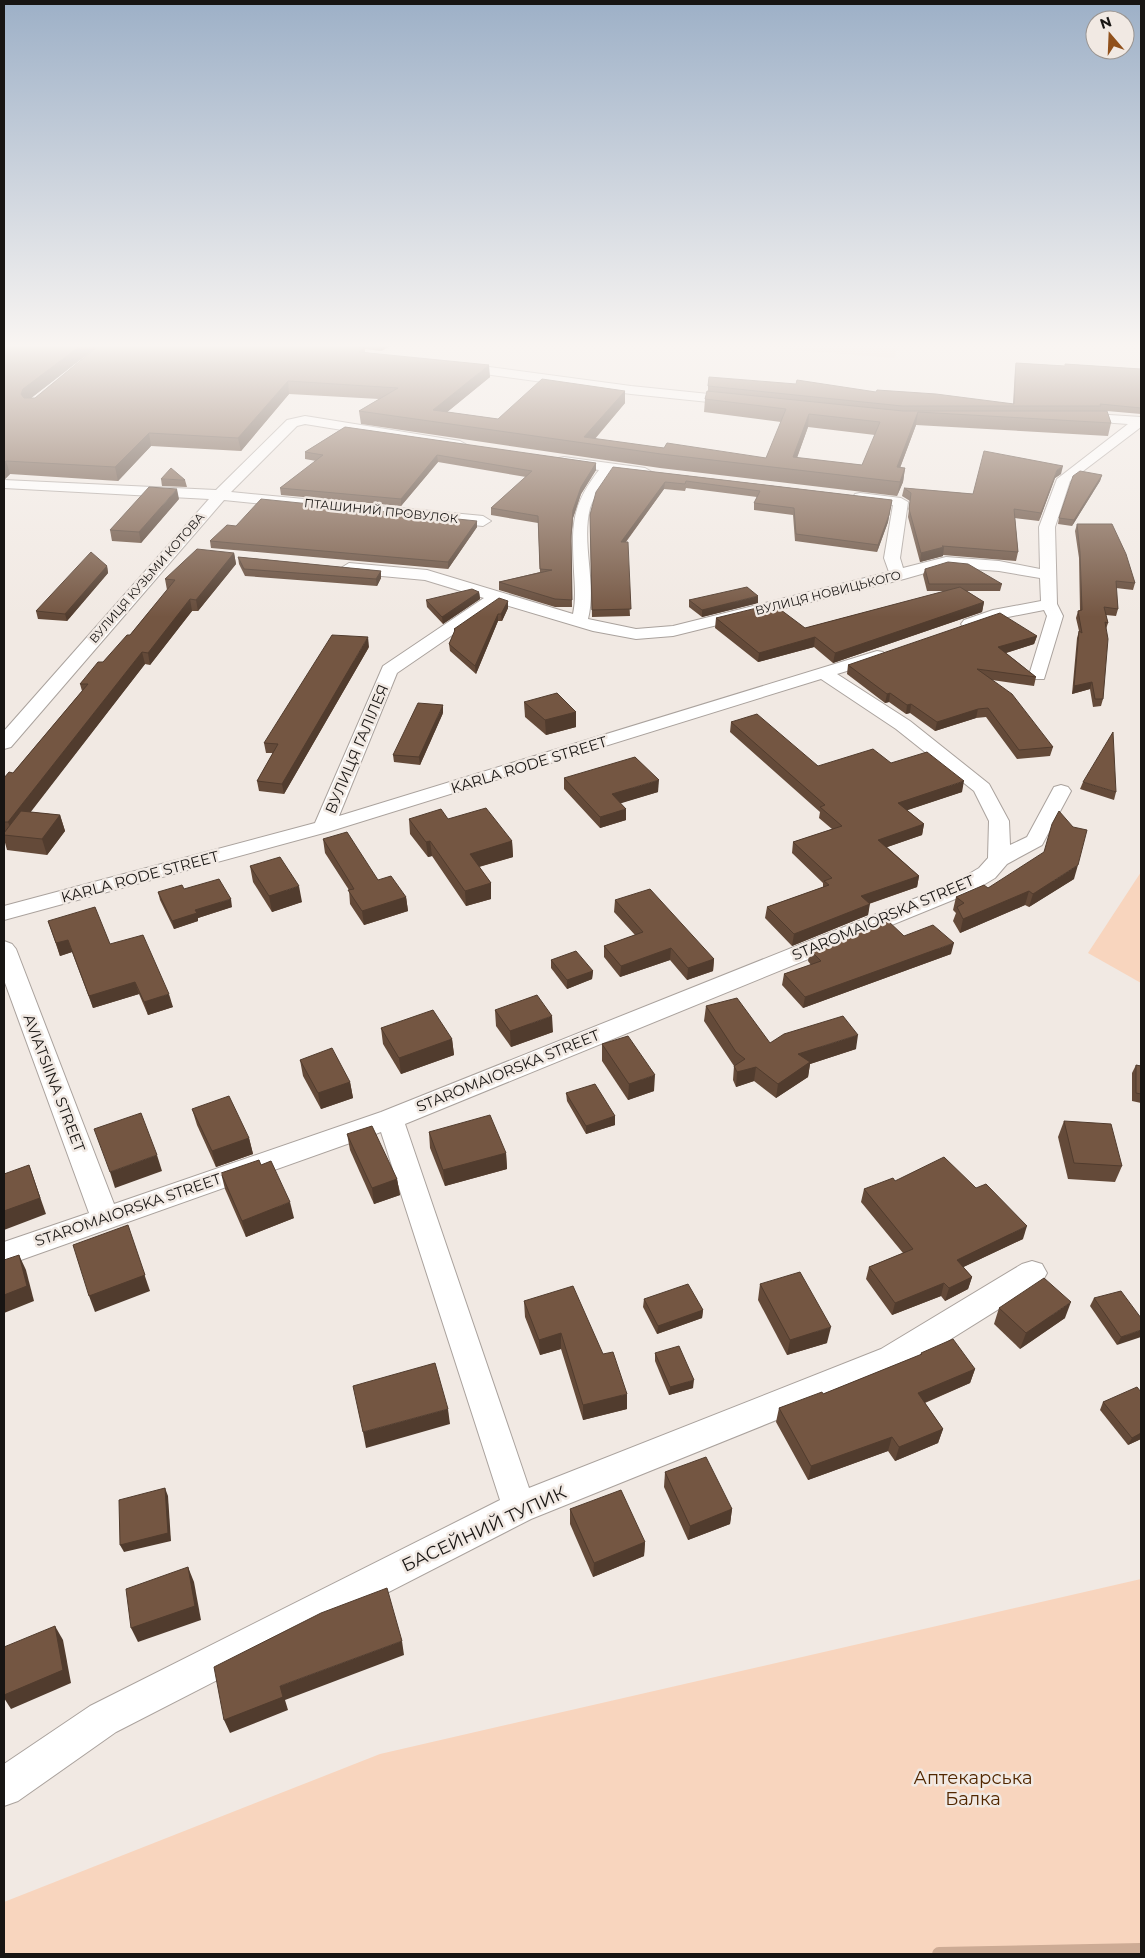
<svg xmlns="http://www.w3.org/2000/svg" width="1145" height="1958" font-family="Montserrat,sans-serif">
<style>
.built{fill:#ebdbd1}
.green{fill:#f8d5be}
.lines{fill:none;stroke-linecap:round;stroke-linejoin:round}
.stream{stroke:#cdab95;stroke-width:14}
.street-casing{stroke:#aaa29d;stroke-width:2}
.street{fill:#fff;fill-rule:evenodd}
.wall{fill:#644a39;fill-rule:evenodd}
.shaded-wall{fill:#513c2e}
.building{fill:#745642;stroke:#513c2e;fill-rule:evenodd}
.labels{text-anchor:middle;stroke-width:5;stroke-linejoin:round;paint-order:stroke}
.far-street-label{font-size:12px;fill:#181513;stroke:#f1e9e3}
.street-label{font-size:15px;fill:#181513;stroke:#f1e9e3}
.near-street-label{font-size:18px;fill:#181513;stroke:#f1e9e3}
.near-park-label{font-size:18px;fill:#522700;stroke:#f1e9e3}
</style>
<rect width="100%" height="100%" fill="#f1e9e3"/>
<polygon class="built" points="737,343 901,343 894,358 805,351"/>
<g class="green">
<polygon points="1141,872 1141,983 1088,953"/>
<polygon points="1141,1579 1141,1954 4,1954 4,1902 380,1754"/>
</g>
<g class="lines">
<polyline class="stream" points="939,1954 1141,1950"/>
<defs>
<g id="street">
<polygon points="459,363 631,386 738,397 744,401 738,405 631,394 455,370 453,367 455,364"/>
<path d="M1078,413L1141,417V427L1070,481L1055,527L1057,604L1063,616L1044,679H1032L1029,675L1047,616L1044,610L1003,618L970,629L964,628L961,624L964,620L993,610L1041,601L1040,578L999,571L946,567L904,579L673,636L636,639L593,631L499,603L397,673L339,816L877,651L883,652L886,656L883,660L837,674L910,721L989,784L1009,821L1010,845L1027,837L1054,787L1061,785L1068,787L1071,791L1042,845L1007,864L995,878L970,893L405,1124L529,1488L881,1349L1022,1264L1032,1261L1042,1264L1047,1273L1042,1282L903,1369L531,1519L116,1732L18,1801L4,1806V1764L90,1706L500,1500L381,1132L4,1266V1242L89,1213L4,980V941L12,944L16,949L114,1204L381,1112L954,883L979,868L988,858L989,821L974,791L896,729L821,679L331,831L4,920V906L315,823L383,666L484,598L425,580L349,573L341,568L349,563L427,570L573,614C576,600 575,587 574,572C572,527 570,507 599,470L559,464L557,461L559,458L564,457L645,468L652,472L645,476L612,472C604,483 594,495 590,508C581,544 597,583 588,619L636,629L673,626L889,572L884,558L893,505L855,500L853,497L855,494L860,493L901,498L908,502L900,558L903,568L946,557L999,561L1040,569L1039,527L1057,479L1128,424L1073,420L1071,417Z"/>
<polygon points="305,416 460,441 467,445 460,449 305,424 297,426 231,492 483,516 491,521 483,526 224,500 11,747 4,749 4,731 209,499 4,488 4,480 216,490 287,420"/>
</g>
</defs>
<use href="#street" class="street-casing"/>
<use href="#street" class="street"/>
</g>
<g class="wall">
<path d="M4,343H396L381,351L365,349V352L490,377L447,412L498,419L625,391V403L595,439L664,448L766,458L781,422L704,412L705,399L708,391V386L876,392L1013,404L1015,369L1016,363L1065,366V364L1141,369V414L1107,411L1111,423L1108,436L916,425L900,468H905L903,482L897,496L660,468L361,424L359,411L379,399L289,394L241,451L151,446L118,481L10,474L4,480ZM94,349L35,398H31ZM808,427L875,435L862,465L797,458Z"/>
<polygon points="345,427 596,463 596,470 581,494 573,518 571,541 572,607 555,607 499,590 499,582 540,572 538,523 491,515 491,508 526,477 438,462 401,506 281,495 280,488 316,461 305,459 305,452"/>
<polygon points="613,467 892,500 888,522 877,552 795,541 793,515 754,510 754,503 757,497 686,488 685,491 664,489 626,542 630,616 592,617 590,515"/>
<polygon points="1061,474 1055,478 1039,521 1015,518 1018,552 1016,561 943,555 943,556 920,562 908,517 910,501 902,496 904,488 973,494"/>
<polygon points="1102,475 1100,481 1072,526 1058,524 1059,518"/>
<polygon points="161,479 185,480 187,487 162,486"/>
<polygon points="179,499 141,543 112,541 110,530"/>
<polygon points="477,521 477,527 448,569 211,548 210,541 236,526"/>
<polygon points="1077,524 1135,583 1133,590 1116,588 1118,609 1116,616 1106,615 1108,623 1106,629 1103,699 1101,706 1093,707 1090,689 1072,694 1077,638 1079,631 1076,618 1078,611 1080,610 1079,558 1075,531"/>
<polygon points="234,553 236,564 198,611 192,611 150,665 145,664 30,812 60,815 65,831 47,855 7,850 4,839 4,778 13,773 82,691 80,684 103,662 130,635 167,590 165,579"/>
<polygon points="238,557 381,571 381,578 377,586 245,576 239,564"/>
<polygon points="107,566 108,573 67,621 38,619 36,611"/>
<polygon points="925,569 1002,584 1000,591 967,591 984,602 982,612 833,663 814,647 758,662 715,628 716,618 805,628 945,591 927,591 923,575"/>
<polygon points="479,592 480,599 443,624 427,607 426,600"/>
<polygon points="689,600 758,603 702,617 689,607"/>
<polygon points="508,601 508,608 502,621 498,621 476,674 450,651 449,644 454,633 454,629"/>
<polygon points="1037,636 1034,644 1006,653 1036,677 1034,686 992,680 1053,747 1050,756 1017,759 986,717 976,718 935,731 910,713 906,714 889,702 885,703 847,674 848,665"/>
<polygon points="369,647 284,794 259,791 257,781 273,753 266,753 264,743"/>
<polygon points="524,702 576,712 576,727 546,735 525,717"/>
<polygon points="443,713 420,765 394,762 393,755"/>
<polygon points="731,722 818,766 891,763 962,792 907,810 924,824 922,835 887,847 919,876 917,887 869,904 868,915 792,946 765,918 767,907 823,887 823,883 792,853 793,842 832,829 819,818 820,812 730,732"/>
<polygon points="564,778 658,792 620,803 626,820 600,828 564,789"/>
<polygon points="1083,782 1116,792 1114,800 1080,789"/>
<polygon points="409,819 448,819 512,841 513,857 479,867 491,883 491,899 466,906 432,856 428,857 410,834"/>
<polygon points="323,839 378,880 406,897 408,911 364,925 350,904 349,890 325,853"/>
<polygon points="250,866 302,902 272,912 253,882"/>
<polygon points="1074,879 1029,907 1025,905 960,933 953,921 956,913 953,910 956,897 988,888"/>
<polygon points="184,889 232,907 198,918 198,921 174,929 160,900 158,892"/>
<polygon points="615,900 714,959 713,971 687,980 670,960 620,977 604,957 604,946 635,935 614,912"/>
<polygon points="48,921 110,944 173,1007 148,1015 139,994 93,1008 72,952 60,956"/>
<polygon points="904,936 951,954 803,1008 782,985 784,974 811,965 808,961 810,950"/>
<polygon points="551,960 593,971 592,979 567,989 551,968"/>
<polygon points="706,1006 770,1043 856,1049 810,1064 808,1077 776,1098 754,1081 736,1087 733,1080 734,1066 704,1021"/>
<polygon points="495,1010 553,1032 511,1047 496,1026"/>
<polygon points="381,1028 452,1039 454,1055 401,1074 383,1044"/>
<polygon points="602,1044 654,1091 628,1100 602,1061"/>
<polygon points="300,1060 350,1082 353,1098 321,1109 303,1076"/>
<polygon points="1136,1065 1141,1066 1141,1103 1132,1101 1132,1073"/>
<polygon points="566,1093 615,1116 615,1125 586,1134 567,1101"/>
<polygon points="192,1109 249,1138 253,1154 216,1167 197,1125"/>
<polygon points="1064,1121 1122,1166 1115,1182 1068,1179 1058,1137"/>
<polygon points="429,1132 506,1153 507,1169 445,1186 430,1148"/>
<polygon points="347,1134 397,1179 400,1195 374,1204 350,1150"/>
<polygon points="221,1173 294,1218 246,1237 225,1189"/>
<polygon points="895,1181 1023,1239 963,1267 972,1277 968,1289 945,1301 941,1296 892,1315 866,1279 869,1267 903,1253 861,1202 864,1189"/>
<polygon points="760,1284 827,1343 787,1355 758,1300"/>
<polygon points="1094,1298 1141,1318 1117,1345 1090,1306"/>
<polygon points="644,1299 703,1310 702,1318 657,1334 643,1307"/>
<polygon points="524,1301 603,1354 627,1409 583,1420 561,1349 540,1355 525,1317"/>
<polygon points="999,1308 1065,1318 1020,1349 994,1324"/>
<polygon points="655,1353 693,1388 669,1395 655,1361"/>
<polygon points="921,1353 975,1369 970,1383 925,1403 943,1429 938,1443 895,1461 888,1451 808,1480 776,1422 779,1408 823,1394 920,1355"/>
<polygon points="1141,1392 1141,1439 1128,1445 1100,1410 1103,1402"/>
<polygon points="665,1472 732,1509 730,1524 688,1540 664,1487"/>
<polygon points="570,1509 645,1542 644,1556 593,1577 570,1524"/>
</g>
<g class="shaded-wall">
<polygon points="84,343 102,343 26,402 21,394 23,389"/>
<polygon points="386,343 396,343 381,351 381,346"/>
<polygon points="489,365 490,377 435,422 433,410"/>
<polygon points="288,381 289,394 241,451 238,438"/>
<polygon points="625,391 625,403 590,444 584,437"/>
<polygon points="918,412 916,425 895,481 897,467"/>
<polygon points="809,414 808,427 792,471 793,457"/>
<polygon points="149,433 151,446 118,481 115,467"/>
<polygon points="437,455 438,462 401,506 401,499"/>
<polygon points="6,461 10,474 4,480 4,463"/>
<polygon points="596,463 596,470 581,494 573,518 571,542 573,510 581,487"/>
<polygon points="1063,466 1061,474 1055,478 1039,521 1041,513 1057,470"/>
<polygon points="905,468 903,482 897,496 900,482"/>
<polygon points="1102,475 1100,481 1072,526 1074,520"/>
<polygon points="665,482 664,489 621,548 621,542"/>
<polygon points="177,489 179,499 141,543 139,532"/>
<polygon points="889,515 888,522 877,552 878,545"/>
<polygon points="477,521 477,527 448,569 448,562"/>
<polygon points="944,547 943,556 920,562 921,553"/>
<polygon points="234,553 236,564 198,611 196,600"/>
<polygon points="107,566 108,573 67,621 65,614"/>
<polygon points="381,571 381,578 377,586 376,579"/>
<polygon points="479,592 480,599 443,624 442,617"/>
<polygon points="758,596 758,603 702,617 702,610"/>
<polygon points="190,599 192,611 150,665 148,653"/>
<polygon points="508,601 508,608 502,621 501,614"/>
<polygon points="984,602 982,612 833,663 835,653"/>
<polygon points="498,614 498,621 476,674 475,666"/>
<polygon points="1037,636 1034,644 996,656 998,647"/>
<polygon points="368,637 369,647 284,794 282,784"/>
<polygon points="815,637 814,647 758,662 759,653"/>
<polygon points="142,652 145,664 13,835 8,822"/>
<polygon points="1092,682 1090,689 1072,694 1074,686"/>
<polygon points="890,693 889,702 885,703 887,694"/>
<polygon points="911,704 910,713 906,714 907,705"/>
<polygon points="443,705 443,713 420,765 419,757"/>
<polygon points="978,709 976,718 935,731 937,722"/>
<polygon points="576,712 576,727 546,735 545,720"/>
<polygon points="659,780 658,792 612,806 612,794"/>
<polygon points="964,781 962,792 896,814 898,803"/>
<polygon points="626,809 626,820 600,828 600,817"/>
<polygon points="60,815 65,831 47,855 42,839"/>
<polygon points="924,824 922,835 876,851 878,840"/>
<polygon points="430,841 432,856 428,857 426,842"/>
<polygon points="512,841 513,857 471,869 470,854"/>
<polygon points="1078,865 1074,879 1029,907 1033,894"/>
<polygon points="919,876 917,887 859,907 861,896"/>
<polygon points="491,883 491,899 466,906 465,891"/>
<polygon points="299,886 302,902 272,912 269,896"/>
<polygon points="1029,891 1025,905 960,933 963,919"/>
<polygon points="406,897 408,911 364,925 362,911"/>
<polygon points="231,899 232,907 198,918 198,921 174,929 172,921 195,910"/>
<polygon points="870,904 868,915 792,946 794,934"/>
<polygon points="68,940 72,952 60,956 56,943"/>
<polygon points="954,943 951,954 803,1008 805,997"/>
<polygon points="671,948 670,960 620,977 621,966"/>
<polygon points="714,959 713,971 687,980 688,968"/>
<polygon points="593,971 592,979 567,989 567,980"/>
<polygon points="135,982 139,994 93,1008 89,996"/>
<polygon points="169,994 173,1007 148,1015 144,1002"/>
<polygon points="552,1016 553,1032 511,1047 510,1031"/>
<polygon points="858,1035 856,1049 810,1064 808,1077 776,1098 778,1084 798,1054"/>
<polygon points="452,1039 454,1055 401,1074 399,1058"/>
<polygon points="756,1067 754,1081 736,1087 737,1072"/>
<polygon points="655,1075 654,1091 628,1100 629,1084"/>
<polygon points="350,1082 353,1098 321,1109 318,1093"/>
<polygon points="615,1116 615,1125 586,1134 586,1126"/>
<polygon points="249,1138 253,1154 216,1167 212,1151"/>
<polygon points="506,1153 507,1169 445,1186 443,1170"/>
<polygon points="157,1155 162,1171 115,1188 110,1172"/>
<polygon points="29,1165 46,1214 4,1230 4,1211"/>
<polygon points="397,1179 400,1195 374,1204 372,1188"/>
<polygon points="290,1202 294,1218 246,1237 242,1221"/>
<polygon points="1027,1226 1023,1239 953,1272 957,1260"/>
<polygon points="133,1241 150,1291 95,1312 89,1296"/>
<polygon points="19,1255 26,1270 34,1301 4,1313 4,1295"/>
<polygon points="972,1277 968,1289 945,1301 949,1288"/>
<polygon points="944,1283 941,1296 892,1315 895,1303"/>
<polygon points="1071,1302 1065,1318 1020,1349 1026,1333"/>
<polygon points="703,1310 702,1318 657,1334 658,1326"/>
<polygon points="831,1327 827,1343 787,1355 790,1340"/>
<polygon points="1141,1330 1141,1337 1117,1345 1121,1337"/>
<polygon points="561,1333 561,1349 540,1355 539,1340"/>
<polygon points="975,1369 970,1383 914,1407 918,1393"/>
<polygon points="694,1380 693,1388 669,1395 670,1387"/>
<polygon points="627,1394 627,1409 583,1420 583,1405"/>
<polygon points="448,1409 450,1424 366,1448 363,1432"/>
<polygon points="943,1429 938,1443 895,1461 899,1447"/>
<polygon points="1141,1433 1141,1439 1128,1445 1132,1438"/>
<polygon points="892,1437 888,1451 808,1480 811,1466"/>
<polygon points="165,1488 168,1496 171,1541 124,1552 120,1545"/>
<polygon points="732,1509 730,1524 688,1540 690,1526"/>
<polygon points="645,1542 644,1556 593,1577 594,1563"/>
<polygon points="188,1567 194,1582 201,1620 138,1642 131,1628"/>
<polygon points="55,1626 63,1640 71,1683 11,1709 4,1698 4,1695"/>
<polygon points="402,1641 404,1655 285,1700 288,1710 230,1733 224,1720 280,1686"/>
</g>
<g class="building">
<path d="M4,343H84L23,389L21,394L24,398H35L102,343H321L365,348L359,352L489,365L433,410L498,419L542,379L625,391L584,437L664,448L667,443L766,458L786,409L705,399L707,391L903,411H1107L1111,423L918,412L897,467L905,468L900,482L661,454L359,411L398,388L288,381L238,438L149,433L115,467L6,461L4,463ZM809,414L880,422L862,465L793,457Z"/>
<polygon points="356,343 386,343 381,346"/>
<polygon points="1016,363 1065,366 1065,364 1141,369 1141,408 1100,404 1101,406 902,406 708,386 709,377 796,384 797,380 876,392 877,390 936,394 1014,404"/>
<polygon points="345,427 596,463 581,487 573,510 571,535 572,600 555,599 499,582 552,570 540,569 538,516 491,508 532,471 437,455 401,499 280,488 323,455 305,452"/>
<polygon points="984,451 1063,466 1057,470 1041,513 1014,509 1018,552 942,546 944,547 921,553 909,509 911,493 904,488 973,494"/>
<polygon points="613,467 892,500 889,515 878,545 796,534 794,508 754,503 760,491 686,481 685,484 665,482 621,542 628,542 631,609 592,610 590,515 596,492"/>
<polygon points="171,468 185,480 161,479"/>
<polygon points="1080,471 1102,475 1074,520 1059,518 1073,476"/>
<polygon points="149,487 177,489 139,532 110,530"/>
<polygon points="261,499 477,521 448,562 210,541 227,525 236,526"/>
<polygon points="1077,524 1112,524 1126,554 1135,583 1116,581 1118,609 1104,607 1108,623 1105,622 1108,639 1103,699 1095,699 1092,682 1074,686 1079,631 1082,633 1078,611 1082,610 1080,552"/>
<polygon points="197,549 234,553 196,600 190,599 148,653 142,652 8,822 4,822 4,778 9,772 13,773 88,684 80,684 98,662 103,662 127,635 130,635 175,580 165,579"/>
<polygon points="91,552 107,566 65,614 36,611"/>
<polygon points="238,557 381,571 376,579 244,569"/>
<polygon points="948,562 968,564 1002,584 929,584 925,569"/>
<polygon points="747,587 758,596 702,610 689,600"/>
<polygon points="960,587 984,602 835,653 815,637 759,653 716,618 773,604 805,628"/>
<polygon points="472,589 479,592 442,617 426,600"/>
<polygon points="499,598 508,601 501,614 498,614 475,666 449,644 455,630 454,629"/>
<polygon points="1000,613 1037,636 998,647 1036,677 977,669 1012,694 1053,747 1019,750 988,708 978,709 937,722 911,704 907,705 890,693 887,694 848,665"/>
<polygon points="332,635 368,637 282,784 257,781 278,744 264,743"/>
<polygon points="557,693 576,712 545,720 524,702"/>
<polygon points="418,703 443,705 419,757 393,755"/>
<polygon points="757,714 818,766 873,749 891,763 927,752 964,781 898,803 924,824 878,840 919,876 861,896 870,904 794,934 767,907 829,885 824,881 832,878 793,842 842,826 820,807 825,805 731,722"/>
<polygon points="1113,732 1116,792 1083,782"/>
<polygon points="635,757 659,780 612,794 626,809 600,817 564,778"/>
<polygon points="486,808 512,841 470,854 491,883 465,891 430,841 426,842 409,819 441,809 448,819"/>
<polygon points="21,811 60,815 42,839 4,835 4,833"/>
<polygon points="1059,811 1073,827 1087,830 1078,865 1033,894 1029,891 963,919 957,907 964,903 956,897 984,885 988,888 1044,852 1052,824"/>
<polygon points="347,832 378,880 391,876 406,897 362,911 348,890 354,889 323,839"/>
<polygon points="280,857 299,886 269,896 250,866"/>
<polygon points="219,879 231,899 195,910 197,913 172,921 158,892 182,885 184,889"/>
<polygon points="650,889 714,959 688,968 671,948 621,966 604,946 643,932 615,900"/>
<polygon points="95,907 110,944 143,935 169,994 144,1002 135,982 89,996 68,940 56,943 48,921"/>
<polygon points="886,919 904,936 933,925 954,943 805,997 784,974 821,961 810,950"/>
<polygon points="576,951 593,971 567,980 551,960"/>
<polygon points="537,995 552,1016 510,1031 495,1010"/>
<polygon points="737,998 770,1043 784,1034 843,1016 858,1035 798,1054 810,1062 778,1084 756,1067 737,1072 734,1066 745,1059 736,1052 706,1006"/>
<polygon points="433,1010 452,1039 399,1058 381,1028"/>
<polygon points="628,1036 655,1075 629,1084 602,1044"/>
<polygon points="332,1048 350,1082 318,1093 300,1060"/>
<polygon points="1136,1065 1141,1066 1141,1094 1136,1093"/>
<polygon points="595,1084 615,1116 586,1126 566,1093"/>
<polygon points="229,1096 249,1138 212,1151 192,1109"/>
<polygon points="141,1113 157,1155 110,1172 94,1129"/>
<polygon points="490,1115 506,1153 443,1170 429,1132"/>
<polygon points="1064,1121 1111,1124 1122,1166 1074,1163"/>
<polygon points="372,1126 397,1179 372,1188 347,1134"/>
<polygon points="944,1157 976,1188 986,1184 1027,1226 957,1260 972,1277 949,1288 944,1283 895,1303 869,1267 913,1249 864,1189 893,1178 895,1181"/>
<polygon points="259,1160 261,1165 271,1161 290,1202 242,1221 221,1173"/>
<polygon points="29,1165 40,1198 4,1211 4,1174"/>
<polygon points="128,1225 145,1275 89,1296 73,1245"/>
<polygon points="19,1255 27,1286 4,1295 4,1260"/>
<polygon points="800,1272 831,1327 790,1340 760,1284"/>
<polygon points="1044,1278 1071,1302 1026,1333 999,1308"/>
<polygon points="688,1284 703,1310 658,1326 644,1299"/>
<polygon points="573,1286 603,1354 613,1352 627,1394 583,1405 561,1333 539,1340 524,1301"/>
<polygon points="1121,1291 1141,1318 1141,1330 1121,1337 1094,1298"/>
<polygon points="953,1339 975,1369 918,1393 943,1429 899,1447 892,1437 811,1466 779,1408 822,1392 823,1394 922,1354 921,1353"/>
<polygon points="679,1346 694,1380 670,1387 655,1353"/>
<polygon points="435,1363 448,1409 363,1432 353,1386"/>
<polygon points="1137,1387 1141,1392 1141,1433 1132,1438 1103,1402"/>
<polygon points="706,1457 732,1509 690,1526 665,1472"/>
<polygon points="165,1488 168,1533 120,1545 119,1500"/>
<polygon points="621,1490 645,1542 594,1563 570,1509"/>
<polygon points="188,1567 195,1606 131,1628 126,1589"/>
<polygon points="387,1588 402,1641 280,1686 283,1697 224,1720 214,1667 321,1613"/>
<polygon points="55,1626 63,1670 4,1695 4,1647"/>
</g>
<linearGradient id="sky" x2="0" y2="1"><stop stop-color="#9db0c7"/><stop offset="0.56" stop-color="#f9f5f2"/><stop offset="1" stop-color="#f9f5f2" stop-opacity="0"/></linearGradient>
<rect width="1145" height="617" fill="url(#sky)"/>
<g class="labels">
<g class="far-street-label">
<text transform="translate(381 511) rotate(6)" y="4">ПТАШИНИЙ ПРОВУЛОК</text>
<text transform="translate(147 578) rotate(-49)" y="4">ВУЛИЦЯ КУЗЬМИ КОТОВА</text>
<text transform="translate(828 593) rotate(-14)" y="4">ВУЛИЦЯ НОВИЦЬКОГО</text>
</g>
<g class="street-label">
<text transform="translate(357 749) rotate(-67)" y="5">ВУЛИЦЯ ГАЛІЛЕЯ</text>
<text transform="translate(529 765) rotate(-17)" y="5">KARLA RODE STREET</text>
<text transform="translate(140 877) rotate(-15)" y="5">KARLA RODE STREET</text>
<text transform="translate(883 918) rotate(-23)" y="5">STAROMAIORSKA STREET</text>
<text transform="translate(508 1071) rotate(-22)" y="5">STAROMAIORSKA STREET</text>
<text transform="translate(54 1083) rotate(69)" y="5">AVIATSIINA STREET</text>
<text transform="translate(128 1210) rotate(-19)" y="5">STAROMAIORSKA STREET</text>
</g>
<g class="near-street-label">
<text transform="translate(484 1529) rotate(-25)" y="6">БАСЕЙНИЙ ТУПИК</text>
</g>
<g class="near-park-label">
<text x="973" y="1784">Аптекарська<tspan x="973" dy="21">Балка</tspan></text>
</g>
</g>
<rect width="1145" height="1958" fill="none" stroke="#181513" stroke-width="10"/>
<g transform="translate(1110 35) rotate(341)"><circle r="24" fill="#f1e9e3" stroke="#9a9490"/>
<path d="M0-4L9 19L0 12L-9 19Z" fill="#90501b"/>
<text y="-8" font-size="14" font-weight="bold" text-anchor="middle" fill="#181513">N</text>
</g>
</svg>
